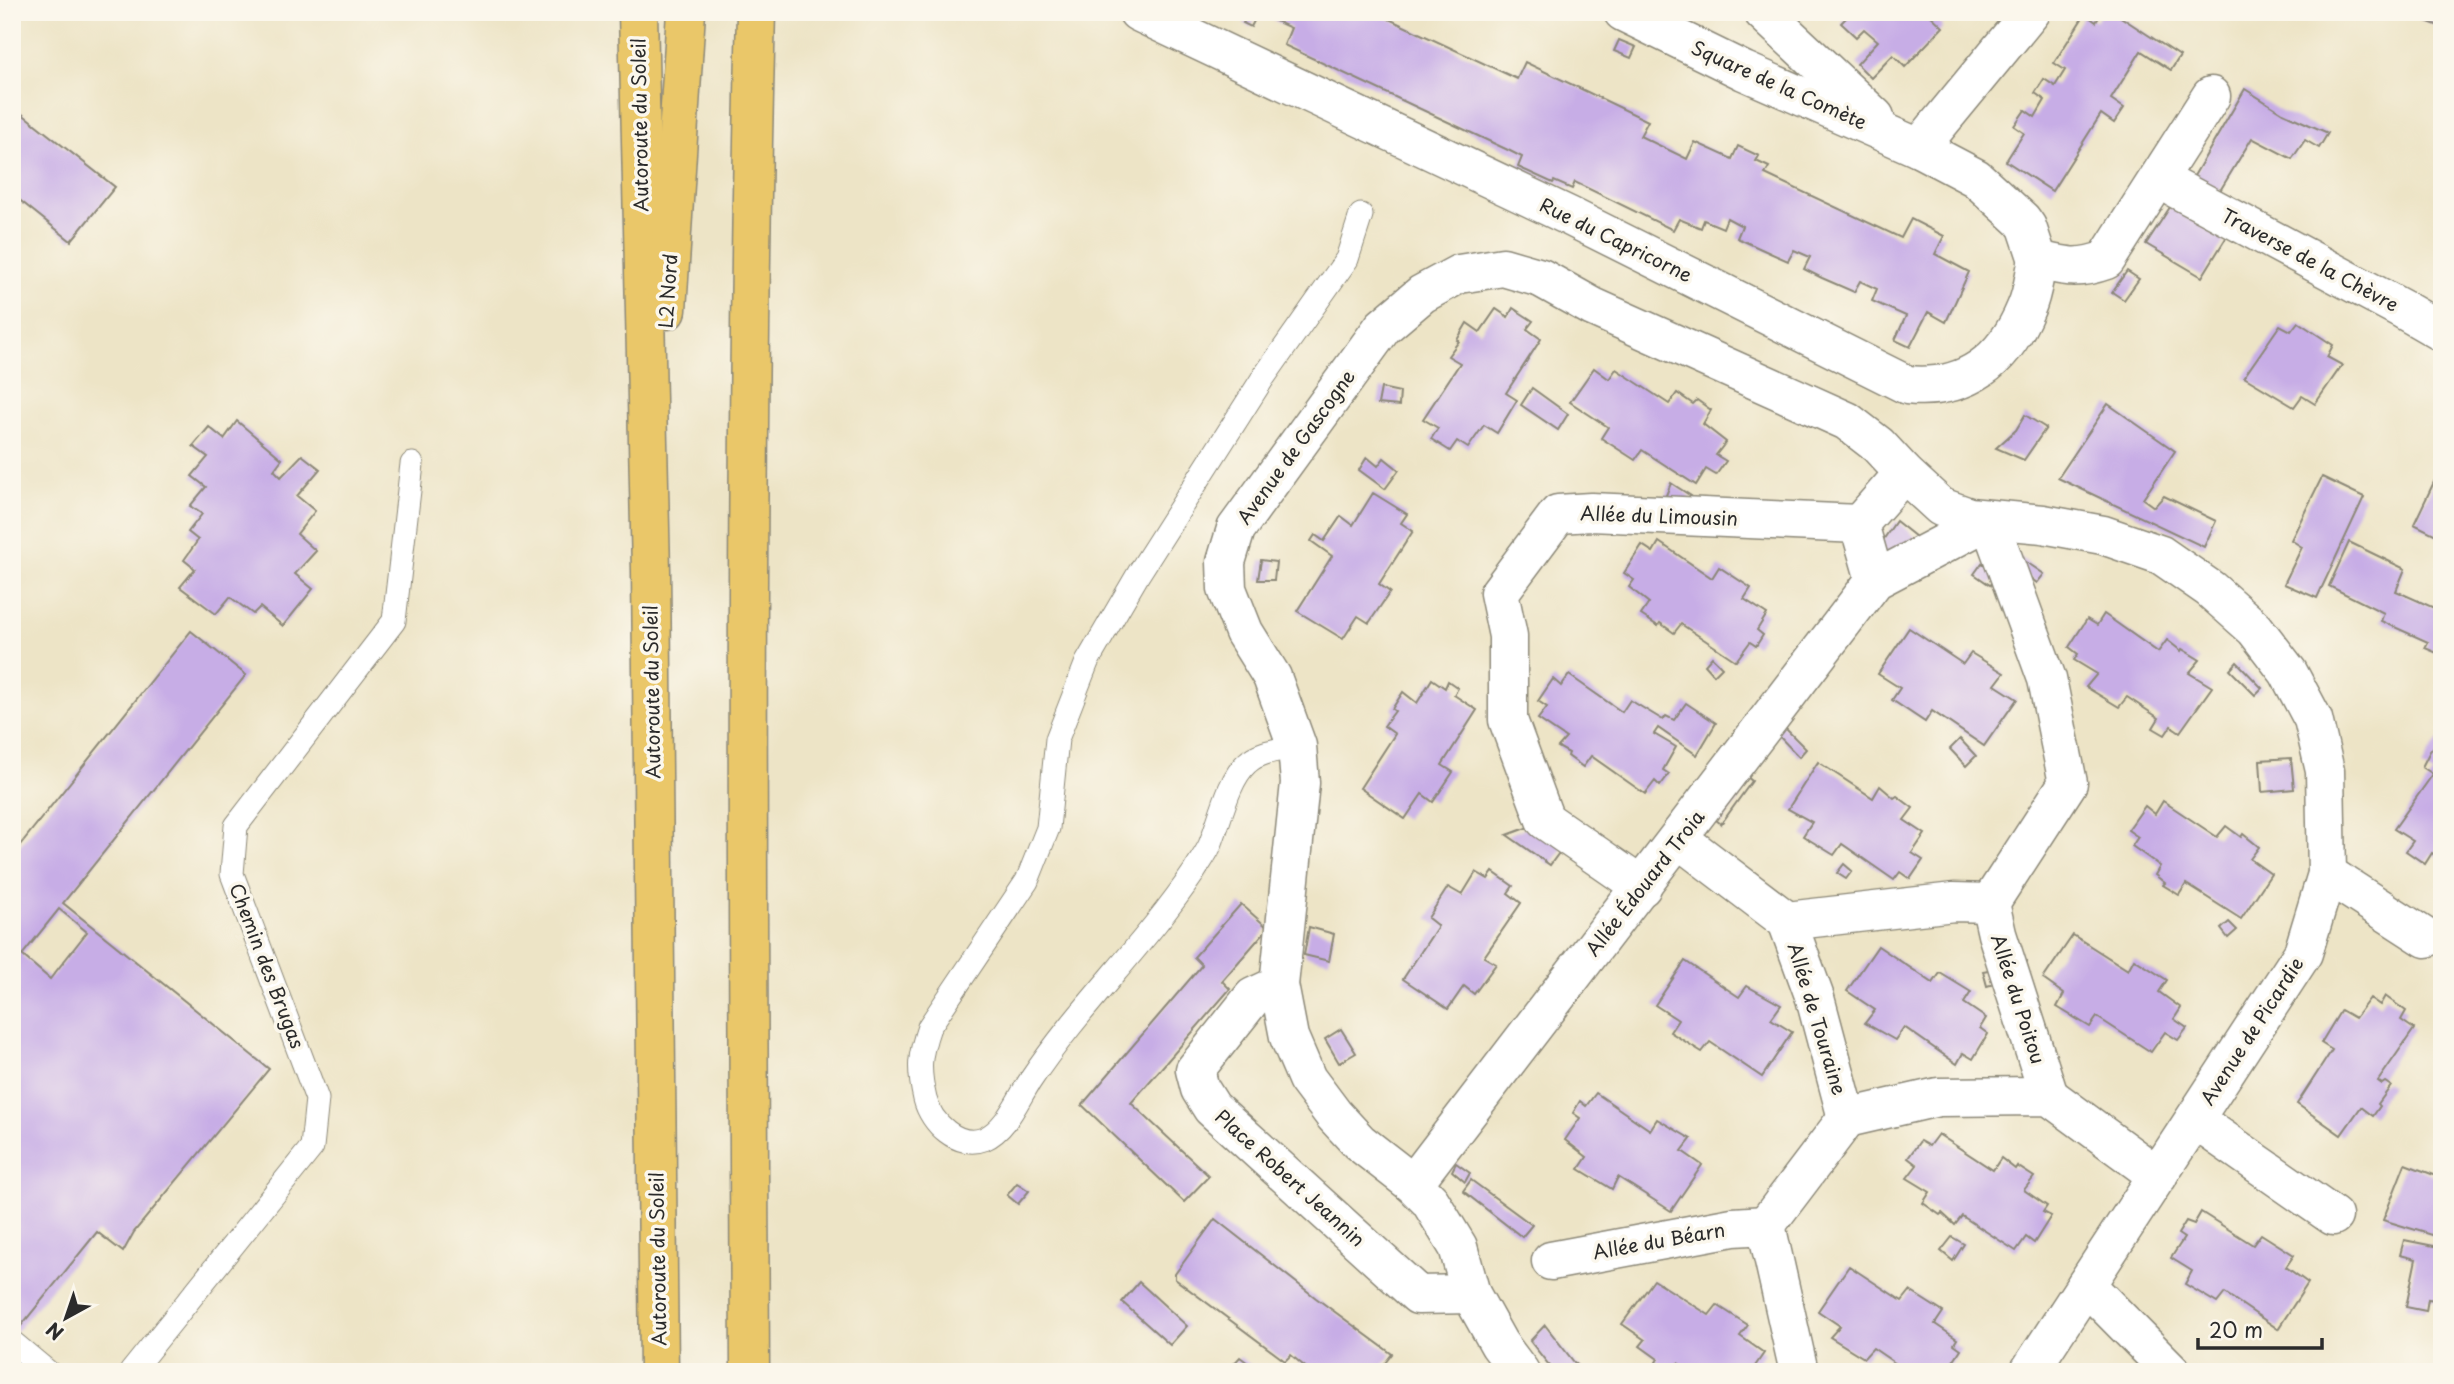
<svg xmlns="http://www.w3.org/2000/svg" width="2454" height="1384" font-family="'Playpen Sans',sans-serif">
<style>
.building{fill:#c7ade6;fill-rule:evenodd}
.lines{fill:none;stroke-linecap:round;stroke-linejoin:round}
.service-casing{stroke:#8c8878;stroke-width:25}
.minor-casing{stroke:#8c8878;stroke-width:41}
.motorway-casing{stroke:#8c8878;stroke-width:41}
.service{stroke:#fff;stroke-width:23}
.minor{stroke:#fff;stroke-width:38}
.motorway{stroke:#eac769;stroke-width:38}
.labels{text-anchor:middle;stroke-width:7;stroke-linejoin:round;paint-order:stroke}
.street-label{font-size:19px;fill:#2b2b2b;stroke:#fbf7ec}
</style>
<rect width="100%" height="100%" fill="#fbf7ec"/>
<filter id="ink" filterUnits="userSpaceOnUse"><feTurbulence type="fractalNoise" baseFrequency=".0143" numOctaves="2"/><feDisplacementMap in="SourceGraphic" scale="14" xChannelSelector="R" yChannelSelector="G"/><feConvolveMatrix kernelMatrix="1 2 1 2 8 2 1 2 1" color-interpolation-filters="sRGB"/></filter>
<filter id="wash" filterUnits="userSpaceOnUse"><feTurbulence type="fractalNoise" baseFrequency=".00686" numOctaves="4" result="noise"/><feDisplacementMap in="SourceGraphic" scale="28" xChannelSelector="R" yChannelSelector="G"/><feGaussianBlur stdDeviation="1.57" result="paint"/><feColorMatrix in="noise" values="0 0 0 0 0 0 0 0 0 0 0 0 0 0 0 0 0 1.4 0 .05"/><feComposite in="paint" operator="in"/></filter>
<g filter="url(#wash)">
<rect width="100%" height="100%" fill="#ede4c6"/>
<g id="blocks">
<g class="building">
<polygon points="1249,12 1374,12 1517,79 1525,62 1648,121 1640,136 1687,159 1695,142 1732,159 1738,146 1759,156 1756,161 1769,167 1765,174 1901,238 1911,219 1944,236 1935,254 1969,272 1946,322 1928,312 1910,347 1895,340 1906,316 1872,301 1877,289 1860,281 1854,292 1822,278 1804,269 1810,257 1794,250 1788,261 1770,253 1737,238 1742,226 1727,218 1723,228 1704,220 1701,228 1679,219 1673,230 1575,182 1572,189 1554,181 1553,183 1518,167 1522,157 1510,151 1284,45 1291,28 1258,13 1251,27 1243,23"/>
<polygon points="1848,12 1927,12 1943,27 1905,67 1893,55 1871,78 1857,64 1878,41 1864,29 1856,37 1841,23 1850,14"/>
<polygon points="2102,12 2113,12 2180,56 2171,70 2141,51 2111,99 2124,108 2114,123 2101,114 2052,191 2006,161 2024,133 2014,126 2025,110 2035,117 2045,100 2035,93 2044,79 2055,86 2065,70 2054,63 2085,14 2096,22"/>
<polygon points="2404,12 2442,12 2442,27 2404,13"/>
<polygon points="1619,40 1636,47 1631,58 1614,51"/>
<polygon points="2245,89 2283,113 2328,133 2319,148 2305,140 2292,159 2252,138 2218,194 2191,181"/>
<polygon points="12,106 115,187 71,241 12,194"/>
<polygon points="2174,201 2229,233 2202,277 2146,244"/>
<polygon points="2127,271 2139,279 2124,300 2112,292"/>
<polygon points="1513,308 1533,321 1527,329 1541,339 1506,393 1517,400 1497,433 1484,425 1468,448 1457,441 1450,451 1431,439 1438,428 1423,419 1460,363 1448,356 1459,341 1457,340 1467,323 1480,332 1496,309 1508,317"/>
<polygon points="2298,322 2333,345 2327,357 2342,365 2315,404 2302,396 2294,407 2244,377 2280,325 2291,331"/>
<polygon points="1594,368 1609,379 1616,369 1669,404 1677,393 1693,404 1697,400 1711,410 1703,424 1726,442 1716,455 1726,461 1716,475 1706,469 1696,485 1642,450 1635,460 1601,438 1608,427 1570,402"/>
<polygon points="1381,388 1400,392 1399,406 1378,404"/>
<polygon points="1532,388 1568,414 1558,430 1521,405"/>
<polygon points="2108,404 2175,451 2143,499 2154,507 2164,496 2216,521 2204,547 2058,478"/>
<polygon points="2025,415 2046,428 2024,460 1996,448 2016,430"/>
<polygon points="237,421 282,459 274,470 281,477 302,455 320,469 297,496 315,511 297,534 316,551 295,574 313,589 283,626 260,607 253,614 230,597 216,614 180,587 195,569 184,560 198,540 188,532 202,514 190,506 206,487 192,476 208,457 193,446 209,427 224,439"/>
<polygon points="1367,457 1378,466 1384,458 1399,470 1385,489 1359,470"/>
<polygon points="2322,477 2364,497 2317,598 2284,584 2302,547 2291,540"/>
<polygon points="2435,480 2442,484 2442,538 2414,524"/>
<polygon points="1671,483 1691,496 1684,505 1662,505"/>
<polygon points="1373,493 1407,514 1401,523 1413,531 1379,584 1390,592 1369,623 1358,616 1343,639 1297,611 1332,556 1311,541 1315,535 1324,541 1341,516 1353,525"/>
<polygon points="1896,521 1916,537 1897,564 1877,549"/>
<polygon points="1659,542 1712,578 1719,567 1751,588 1744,599 1767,614 1757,630 1763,635 1756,646 1750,642 1736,661 1681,624 1674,633 1660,623 1658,626 1641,615 1649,603 1629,587 1634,580 1624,573 1642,545 1653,552"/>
<polygon points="2349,542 2405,569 2396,591 2434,608 2438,598 2442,600 2442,655 2425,648 2428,642 2381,621 2384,613 2329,586"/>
<polygon points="2019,557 2044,574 2037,583 2013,565"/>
<polygon points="1261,560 1276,562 1274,580 1258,580"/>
<polygon points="1982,563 1998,574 1990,585 1974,574"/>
<polygon points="2104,614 2158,652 2167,640 2181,651 2182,649 2200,660 2189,673 2212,687 2180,732 2171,726 2165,735 2153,728 2159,718 2127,697 2119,707 2086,687 2097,674 2074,660 2078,654 2069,647 2087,619 2097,625"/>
<polygon points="1909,628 1963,664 1971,653 2004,673 1995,685 2017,699 1984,746 1932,711 1925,722 1892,700 1900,688 1878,674"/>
<path d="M191,631L246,675L63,903L269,1069L134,1232L123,1252L97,1232L12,1337V855ZM59,909L87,932L50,979L22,955Z"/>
<polygon points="1712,657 1722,667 1714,675 1705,665"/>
<polygon points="2237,662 2262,688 2255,695 2230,670"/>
<polygon points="1569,675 1622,712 1630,700 1663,720 1666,716 1674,720 1686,703 1716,723 1697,755 1658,728 1654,734 1676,747 1663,770 1669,774 1660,786 1655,781 1645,794 1591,756 1583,767 1568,756 1569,753 1558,747 1566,738 1538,719 1547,707 1538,701 1553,679 1561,686"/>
<polygon points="1432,679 1445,688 1448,681 1458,688 1454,695 1477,710 1442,765 1453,772 1433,802 1422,794 1405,819 1360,788 1395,734 1384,726 1395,711 1392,709 1403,692 1417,703"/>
<polygon points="1780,723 1806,749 1799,757 1776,733"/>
<polygon points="2442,737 2442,856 2440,859 2432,853 2425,864 2406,851 2413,841 2394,829 2433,774 2422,767 2430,751"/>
<polygon points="1960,739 1976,756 1966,766 1950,749"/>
<polygon points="2291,758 2294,789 2262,792 2260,760"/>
<polygon points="1818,762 1873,798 1880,786 1894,798 1897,796 1913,808 1904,820 1925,834 1912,853 1923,860 1910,879 1900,872 1894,880 1842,844 1834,855 1803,836 1812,822 1788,809"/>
<polygon points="1741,772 1752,781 1721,824 1709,814"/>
<polygon points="2163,801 2217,837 2226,826 2241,837 2243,834 2259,847 2250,859 2271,874 2241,919 2186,884 2179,895 2163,885 2165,883 2155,875 2160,866 2132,846 2138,837 2128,830 2145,806 2155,814"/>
<polygon points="1534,825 1564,846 1550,865 1507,835"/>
<polygon points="1844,864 1852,871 1846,879 1837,873"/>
<polygon points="1476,872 1488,879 1493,872 1513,886 1508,893 1521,903 1484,957 1496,964 1474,994 1464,986 1448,1009 1403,979 1438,926 1428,918 1448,887 1462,895"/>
<polygon points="1241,904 1268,928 1222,981 1230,989 1131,1103 1209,1176 1184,1202 1082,1105 1202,965 1194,957"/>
<polygon points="2229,922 2237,930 2228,938 2221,929"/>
<polygon points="1309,927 1334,934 1329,961 1304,955"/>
<polygon points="2073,935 2128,970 2134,959 2167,980 2159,992 2181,1008 2174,1019 2187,1028 2178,1040 2165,1032 2151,1052 2097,1017 2090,1027 2057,1007 2064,994 2043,979"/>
<polygon points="1878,946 1933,983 1940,973 1971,992 1964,1003 1986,1018 1980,1028 1988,1034 1973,1059 1963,1053 1957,1064 1904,1027 1895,1040 1865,1023 1875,1010 1847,991"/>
<polygon points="1685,961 1739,997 1747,986 1781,1005 1771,1019 1792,1032 1762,1077 1710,1042 1702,1052 1670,1032 1678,1020 1655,1005"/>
<polygon points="1998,968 2001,982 1987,986 1983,971"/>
<polygon points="2385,996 2406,1011 2401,1020 2414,1029 2378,1081 2382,1084 2385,1082 2391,1086 2378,1104 2380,1106 2373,1116 2361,1107 2341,1135 2297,1104 2332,1050 2321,1043 2341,1010 2355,1018 2370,998 2380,1005"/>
<polygon points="1341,1029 1356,1053 1339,1063 1325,1039"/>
<polygon points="1596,1093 1650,1130 1657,1119 1691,1139 1682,1151 1702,1165 1671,1211 1618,1177 1612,1189 1579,1169 1587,1157 1565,1140 1580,1118 1573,1113 1580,1101 1586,1106"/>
<polygon points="1938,1134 1993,1170 2001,1158 2015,1169 2017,1166 2034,1177 2024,1190 2047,1206 2043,1212 2051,1216 2034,1243 2026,1237 2016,1251 1962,1216 1955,1225 1942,1213 1940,1215 1923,1203 1930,1192 1907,1178 1917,1165 1908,1158 1920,1141 1929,1146"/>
<polygon points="1456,1163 1470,1173 1465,1182 1452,1171"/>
<polygon points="2405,1164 2442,1178 2442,1238 2383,1220"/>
<polygon points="1471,1180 1532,1225 1522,1237 1463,1191"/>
<polygon points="1017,1183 1029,1191 1018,1204 1007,1195"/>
<polygon points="2201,1212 2253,1245 2261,1234 2294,1255 2286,1267 2308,1283 2278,1329 2225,1293 2217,1303 2185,1284 2192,1271 2171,1258 2184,1238 2178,1234 2186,1221 2194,1224"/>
<polygon points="1215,1219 1316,1298 1392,1354 1378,1372 1308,1372 1309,1370 1291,1355 1285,1361 1175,1279 1175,1274"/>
<polygon points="1952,1237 1964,1244 1953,1261 1941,1251"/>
<polygon points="2441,1238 2442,1301 2428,1299 2426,1311 2406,1307 2416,1259 2400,1255 2404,1240 2439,1247"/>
<polygon points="1849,1266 1902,1301 1910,1291 1943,1312 1935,1324 1957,1339 1954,1344 1961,1349 1946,1372 1908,1372 1873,1348 1864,1358 1830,1337 1840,1326 1818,1311"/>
<polygon points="1654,1280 1709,1315 1717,1305 1748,1325 1740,1336 1764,1353 1751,1372 1692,1372 1678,1363 1672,1372 1669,1372 1656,1362 1658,1359 1640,1346 1645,1340 1622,1324"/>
<polygon points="1139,1282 1187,1326 1170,1345 1122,1302"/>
<polygon points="1545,1325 1574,1362 1585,1372 1556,1372 1549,1365 1530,1341"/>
<polygon points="1240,1357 1252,1366 1248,1372 1234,1372 1230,1368"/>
</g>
</g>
</g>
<g filter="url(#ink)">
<use href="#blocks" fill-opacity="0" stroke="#8c8878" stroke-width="2"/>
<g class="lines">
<defs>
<g id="service">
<path d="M1297,746C1281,750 1259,751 1247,763C1228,780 1220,821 1210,845C1206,854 1199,863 1194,872C1144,946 1079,1007 1030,1081C1018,1099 1006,1130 984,1139C958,1149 931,1123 925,1099C918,1069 919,1056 929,1027L1027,881L1048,828L1057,739L1087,662L1139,573L1263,378L1347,259L1361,215"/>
<polyline points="12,1342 48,1372"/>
<polyline points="131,1372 312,1147 317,1099 232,874 236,826 394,621 412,464"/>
</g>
<g id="minor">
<path d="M1138,12L1569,216L1907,385C1966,391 2004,361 2026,308C2033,293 2034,275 2038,260"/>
<polyline points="1623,12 1744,71 1919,148 1976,178 2022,220 2027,227 2038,260"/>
<polyline points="1763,12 1875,117"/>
<polyline points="1919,148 2031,12"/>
<polyline points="2177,189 2404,310 2442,332"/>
<path d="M2038,260C2066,267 2078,270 2106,260L2211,96"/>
<polyline points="1875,580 1859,524 1904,473"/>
<polyline points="1679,839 1787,921 1954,902 1990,903"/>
<polyline points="2327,874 2426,938"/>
<polyline points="1642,887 1545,820 1508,720 1508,636 1499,593 1558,514 1591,512 1859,524"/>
<polyline points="1990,903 1997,934 2049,1096"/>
<polyline points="1787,921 1815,998 1847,1118"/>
<polyline points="1279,985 1253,997 1195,1070 1200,1089 1212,1108 1418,1295 1471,1294"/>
<polyline points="1847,1118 1938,1097 2049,1096 2158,1176"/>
<polyline points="2195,1120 2333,1216"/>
<polyline points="1413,1184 1875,580 1989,520 2047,679 2068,783 1990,903"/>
<polyline points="1766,1225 1799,1372"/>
<polyline points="1766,1225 1847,1118"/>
<polyline points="1551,1261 1733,1227 1766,1225"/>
<polyline points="2086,1285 2172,1372"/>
<polyline points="1520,1372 1499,1344 1471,1294 1458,1247 1430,1201 1413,1184 1359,1142 1334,1115 1307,1079 1289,1037 1279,985 1300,783 1297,746 1272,677 1244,632 1227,589 1226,562 1236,529 1383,327 1422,294 1459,274 1503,267 1541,278 1593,307 1847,421 1878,445 1904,473 1941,507 1969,517 2043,524 2103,535 2161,555 2210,589 2255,629 2288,672 2313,719 2325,771 2327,874 2303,953 2029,1372"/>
</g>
<g id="motorway">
<polyline points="638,12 651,571 659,1372"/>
<polyline points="667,310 686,12"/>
<path d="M750,1372C748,919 744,465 756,12"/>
</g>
</defs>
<use href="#service" class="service-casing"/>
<use href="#minor" class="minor-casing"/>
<use href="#motorway" class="motorway-casing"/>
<use href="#service" class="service"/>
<use href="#minor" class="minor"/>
<use href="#motorway" class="motorway"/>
</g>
</g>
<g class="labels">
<g class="street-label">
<text transform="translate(1779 85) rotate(24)" y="7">Square de la Comète</text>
<text transform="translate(640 125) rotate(-91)" y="7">Autoroute du Soleil</text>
<text transform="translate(1616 240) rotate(26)" y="7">Rue du Capricorne</text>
<text transform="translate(2310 260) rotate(28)" y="7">Traverse de la Chèvre</text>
<text transform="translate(668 291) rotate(-86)" y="7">L2 Nord</text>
<text transform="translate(1296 447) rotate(-54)" y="7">Avenue de Gascogne</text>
<text transform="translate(1659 516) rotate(2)" y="7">Allée du Limousin</text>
<text transform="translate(652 692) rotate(-91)" y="7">Autoroute du Soleil</text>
<text transform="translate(1645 883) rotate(-52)" y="7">Allée Édouard Troia</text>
<text transform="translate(267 966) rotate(69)" y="7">Chemin des Brugas</text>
<text transform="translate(2018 999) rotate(72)" y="7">Allée du Poitou</text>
<text transform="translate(1817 1019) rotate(73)" y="7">Allée de Touraine</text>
<text transform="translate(2252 1031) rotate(-57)" y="7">Avenue de Picardie</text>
<text transform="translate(1290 1178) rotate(42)" y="7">Place Robert Jeannin</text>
<text transform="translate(1659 1241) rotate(-10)" y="7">Allée du Béarn</text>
<text transform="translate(658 1259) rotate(-91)" y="7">Autoroute du Soleil</text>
</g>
</g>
<rect width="2454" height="1384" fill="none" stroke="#fbf7ec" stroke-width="42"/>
<g transform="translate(66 1318) rotate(220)" stroke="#fbf7ec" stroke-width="5" paint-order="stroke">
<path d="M0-5L12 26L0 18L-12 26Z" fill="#2b2b2b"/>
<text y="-10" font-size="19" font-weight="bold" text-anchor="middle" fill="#2b2b2b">N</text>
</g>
<path d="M2198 1338v10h124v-10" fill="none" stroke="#2b2b2b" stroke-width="3.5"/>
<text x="2209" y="1338" font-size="21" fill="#2b2b2b" stroke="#fbf7ec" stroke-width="5" paint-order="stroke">20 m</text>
</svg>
